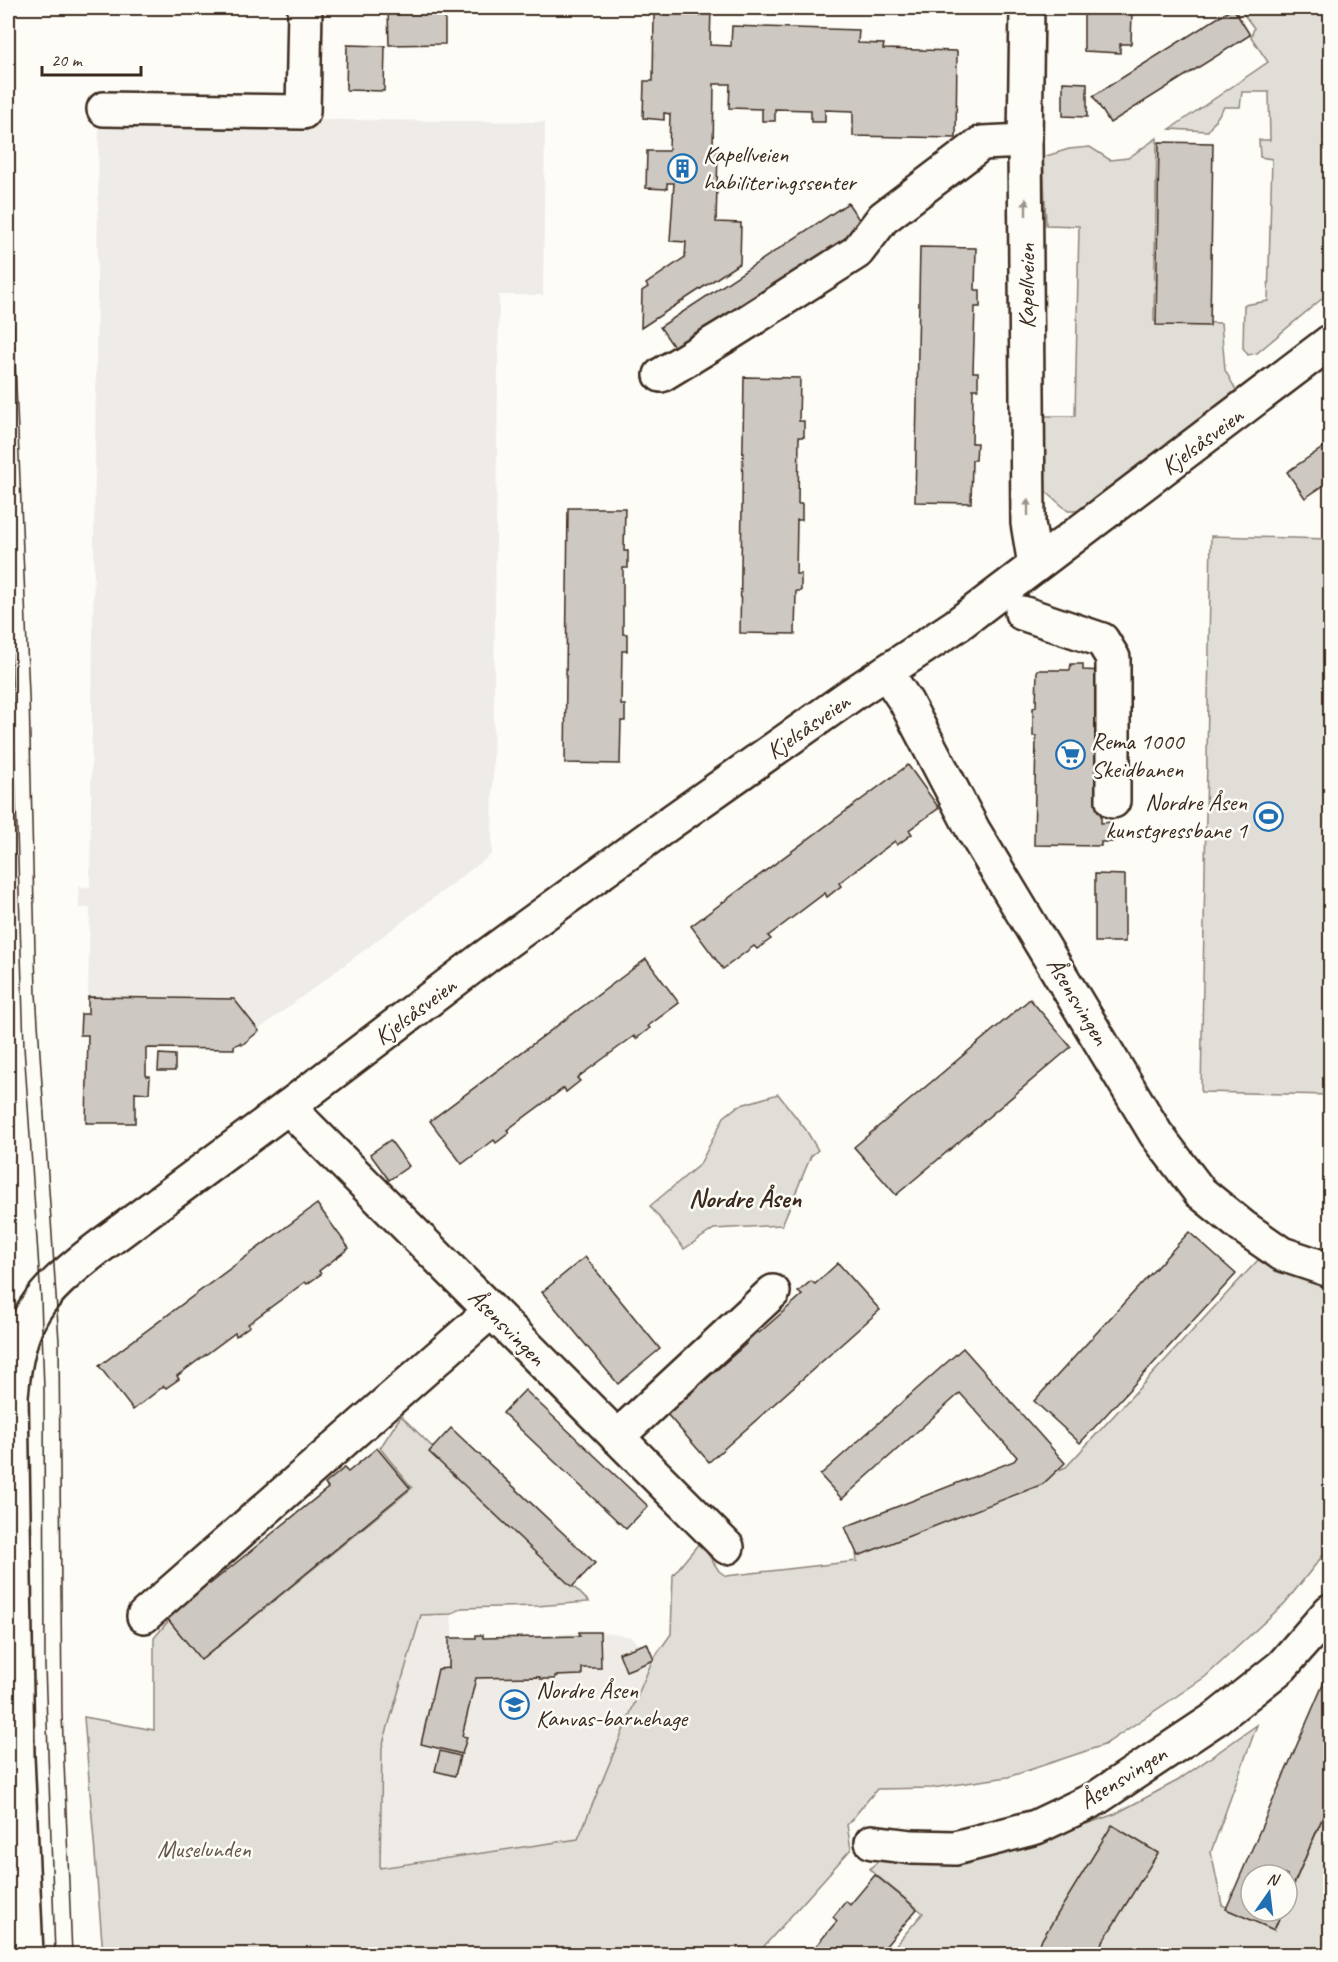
<svg xmlns="http://www.w3.org/2000/svg" width="1338" height="1962" font-family="Caveat,sans-serif">
<style>
.built{fill:#efece7}
.green{fill:#e1ded7;stroke:#8e847a;stroke-width:1.5}
.building{fill:#cdc8c2;stroke:#3b2a1e;stroke-width:1.5}
.lines{fill:none;stroke-linecap:round;stroke-linejoin:round}
.minor-casing{stroke:#3b2a1e;stroke-width:38}
.minor{stroke:#fdfcf7;stroke-width:33}
.tram{stroke:#3b2a1e;stroke-width:1.5}
.oneway{fill:#9c938a}
.labels{text-anchor:middle;stroke-width:5;stroke-linejoin:round;paint-order:stroke}
.poi-label{font-size:24px;fill:#3b2a1e;stroke:#fdfcf7;text-anchor:start}
.street-label{font-size:24px;fill:#3b2a1e;stroke:#fdfcf7}
.park-label{font-size:24px;fill:#64574c;stroke:#fdfcf7}
.neighbourhood-label{font-size:26px;font-weight:bold;fill:#3b2a1e;stroke:#fdfcf7}
</style>
<rect width="100%" height="100%" fill="#fdfcf7"/>
<filter id="ink" filterUnits="userSpaceOnUse"><feTurbulence type="fractalNoise" baseFrequency=".0167" numOctaves="2"/><feDisplacementMap in="SourceGraphic" scale="12" xChannelSelector="R" yChannelSelector="G"/><feConvolveMatrix kernelMatrix="1 2 1 2 8 2 1 2 1" color-interpolation-filters="sRGB"/></filter>
<g filter="url(#ink)">
<g class="built">
<polygon points="99,117 545,122 543,295 499,295 492,854 258,1030 234,999 88,997 90,908 79,908 79,887 90,887"/>
<polygon points="451,1614 453,1640 601,1632 631,1637 652,1661 578,1839 380,1868 382,1747 421,1615"/>
</g>
<g class="green">
<polygon points="1239,8 1330,8 1330,292 1257,353 1248,355 1243,348 1244,305 1268,301 1272,159 1260,157 1259,140 1270,140 1269,92 1242,92 1240,107 1224,107 1208,131 1170,129 1268,62 1251,37 1254,28"/>
<polygon points="1157,138 1154,321 1221,323 1225,370 1241,399 1082,511 1068,511 1043,489 1042,416 1075,416 1079,226 1046,225 1043,157 1069,149 1090,147 1110,160 1128,158"/>
<polygon points="1211,536 1330,539 1330,1095 1201,1092"/>
<polygon points="778,1094 806,1130 818,1150 811,1156 782,1225 714,1229 684,1249 650,1206 700,1164 724,1117 738,1106"/>
<polygon points="1258,1260 1330,1285 1330,1541 1324,1554 1285,1603 1205,1677 1104,1745 1008,1777 932,1788 877,1789 847,1825 851,1849 757,1954 103,1954 84,1717 154,1730 154,1638 170,1619 204,1658 412,1488 380,1448 401,1416 589,1602 537,1606 462,1608 451,1614 421,1615 382,1747 380,1868 578,1839 652,1661 671,1634 673,1575 700,1542 719,1571 726,1576 857,1561 856,1554 1066,1467"/>
<polygon points="1257,1725 1211,1852 1222,1905 1275,1928 1282,1911 1287,1911 1287,1901 1330,1801 1330,1954 888,1954 923,1913 869,1869 885,1856 1008,1851 1115,1814 1177,1781"/>
</g>
<g class="building">
<polygon points="381,8 438,8 438,9 381,10"/>
<polygon points="679,8 711,8 710,45 731,46 732,26 859,30 858,43 884,44 883,49 957,51 956,138 853,136 853,111 825,110 825,122 811,122 811,110 775,109 775,121 762,121 762,109 729,108 730,84 714,84 713,152 718,152 716,222 741,223 740,263 641,328 642,291 648,287 646,284 685,257 686,242 670,241 674,183 667,183 667,189 646,188 647,151 669,151 670,114 664,113 664,120 643,118 644,81 653,81 654,14 679,14"/>
<polygon points="1084,8 1128,8 1128,12 1132,12 1131,44 1120,44 1120,53 1084,51"/>
<polygon points="1233,8 1250,35 1110,123 1093,96"/>
<polygon points="438,9 445,9 445,44 389,45 388,10"/>
<polygon points="347,45 385,46 384,91 346,90"/>
<polygon points="1063,82 1087,83 1087,117 1063,116"/>
<polygon points="1159,142 1213,143 1210,326 1156,325"/>
<polygon points="848,203 866,230 678,353 660,327"/>
<polygon points="920,247 976,248 975,290 980,290 980,307 975,307 973,372 978,372 978,389 973,389 972,443 977,443 976,460 972,460 971,503 915,502"/>
<polygon points="744,377 800,378 799,421 804,421 804,437 799,437 798,504 802,504 802,520 797,520 796,574 801,574 801,591 796,591 795,634 740,633"/>
<polygon points="1330,443 1330,481 1305,498 1287,472"/>
<polygon points="568,508 625,508 624,551 628,551 628,568 623,568 623,634 627,634 627,651 622,651 621,705 625,705 625,721 621,721 620,764 565,763"/>
<polygon points="1071,664 1083,664 1083,670 1104,671 1101,823 1112,822 1112,842 1101,842 1101,846 1034,845 1036,736 1033,736 1033,708 1036,707 1037,670 1070,670"/>
<polygon points="908,765 939,808 909,830 912,834 897,845 895,841 839,883 841,886 827,897 825,893 768,936 771,939 757,949 754,946 723,969 691,926"/>
<polygon points="1095,874 1125,875 1125,942 1095,942"/>
<polygon points="646,959 679,1003 648,1026 650,1028 636,1039 634,1036 577,1078 580,1081 566,1092 564,1088 507,1130 509,1133 496,1143 494,1140 462,1164 430,1121"/>
<polygon points="88,997 234,999 259,1031 242,1045 240,1043 234,1046 234,1049 146,1048 146,1076 150,1076 149,1093 135,1092 135,1123 86,1123 88,1035 80,1035 81,1014 88,1014"/>
<polygon points="1030,999 1071,1047 896,1195 854,1147"/>
<polygon points="159,1054 175,1055 175,1071 158,1071"/>
<polygon points="390,1140 409,1166 389,1180 370,1154"/>
<polygon points="317,1204 349,1248 319,1271 321,1274 307,1284 305,1282 248,1324 250,1326 236,1336 235,1333 177,1376 179,1379 166,1388 164,1386 133,1410 99,1366"/>
<polygon points="1189,1232 1236,1274 1080,1443 1034,1401"/>
<polygon points="585,1257 660,1349 618,1384 542,1292"/>
<polygon points="838,1263 880,1310 709,1462 667,1414 691,1394 688,1390 701,1379 703,1382 746,1344 743,1341 756,1329 759,1333 802,1295 798,1292 811,1281 815,1284"/>
<polygon points="963,1348 1065,1463 1043,1484 858,1556 845,1527 1014,1461 1017,1457 960,1393 842,1499 820,1475"/>
<polygon points="525,1390 648,1506 626,1529 503,1413"/>
<polygon points="451,1428 595,1563 572,1587 429,1452"/>
<polygon points="377,1448 410,1488 201,1660 167,1618 196,1594 193,1591 206,1580 210,1584 328,1488 325,1484 344,1468 348,1472"/>
<polygon points="579,1632 600,1632 601,1668 582,1668 582,1675 555,1676 555,1679 540,1679 540,1677 476,1678 462,1736 467,1737 462,1754 421,1744 438,1669 449,1668 449,1638 476,1638 476,1635 483,1635 483,1638 580,1636"/>
<polygon points="647,1643 654,1660 626,1671 619,1653"/>
<polygon points="1328,1673 1330,1673 1330,1800 1287,1900 1287,1875 1251,1875 1251,1911 1282,1911 1274,1930 1226,1909"/>
<polygon points="440,1751 460,1756 455,1776 435,1771"/>
<polygon points="1112,1825 1158,1853 1095,1954 1033,1954"/>
<polygon points="875,1875 917,1909 879,1954 809,1954 837,1921 833,1917 846,1901 850,1905"/>
</g>
<g class="lines">
<defs>
<g id="minor">
<polyline points="1027,8 1025,141 1028,523 1035,565"/>
<polyline points="104,109 303,112 305,8"/>
<polyline points="661,375 730,333 857,252 883,218 982,143 1025,141"/>
<polyline points="1022,613 1102,640 1113,658 1113,801"/>
<polyline points="886,672 906,702 973,830 1156,1134 1200,1192 1243,1227 1282,1254 1330,1270"/>
<polyline points="288,1107 727,1547"/>
<polyline points="617,1437 773,1292"/>
<polyline points="144,1616 491,1311"/>
<polyline points="872,1842 912,1847 955,1848 1036,1827 1095,1799 1218,1717 1282,1666 1330,1611"/>
<path d="M26,1954L17,1757L11,1396C18,1317 37,1295 98,1248L288,1107L485,957L668,824L851,695L957,625L1330,342"/>
</g>
</defs>
<use href="#minor" class="minor-casing"/>
<use href="#minor" class="minor"/>
<g class="tram">
<polyline points="13,8 10,121 12,289 29,694 36,993 59,1341 62,1714 72,1954"/>
<polyline points="8,552 24,1047 41,1299 44,1390 45,1666 55,1954"/>
</g>
</g>
<defs><path id="oneway-solid" d="M-6-.8H1V-3.2L6.5 0L1 3.2V.8H-6Z" transform="scale(1.5)"/></defs>
<g class="oneway">
<use href="#oneway-solid" transform="translate(1026 207) rotate(-90)"/>
<use href="#oneway-solid" transform="translate(1028 507) rotate(-90)"/>
</g>
</g>
<defs>
<symbol id="building-ring" viewBox="-11 -11 22 22"><circle r="9.5" fill="#fdfcf7" stroke="#1f6fb2" stroke-width="1.5"/><path d="M-4-6H4V6H1V3H-1V6H-4ZM-2.5-4.3h1.7v1.8h-1.7ZM.8-4.3h1.7v1.8H.8ZM-2.5-1h1.7V.8h-1.7ZM.8-1h1.7V.8H.8Z" fill="#1f6fb2"/></symbol>
<symbol id="supermarket-ring" viewBox="-11 -11 22 22"><circle r="9.5" fill="#fdfcf7" stroke="#1f6fb2" stroke-width="1.5"/><path d="M-6-5.5h2.5l.6 2H6L4.5 2H-2.5L-4.4-4H-6ZM-1.5 3.2a1.3 1.3 0 1 0 .1 0ZM3 3.2a1.3 1.3 0 1 0 .1 0Z" fill="#1f6fb2"/></symbol>
<symbol id="stadium-ring" viewBox="-11 -11 22 22"><circle r="9.5" fill="#fdfcf7" stroke="#1f6fb2" stroke-width="1.5"/><path d="M0-5a6.5 5 0 1 0 0 10a6.5 5 0 1 0 0-10ZM-3.5-1.8h7v3.6h-7Z" fill="#1f6fb2"/></symbol>
<symbol id="school-ring" viewBox="-11 -11 22 22"><circle r="9.5" fill="#fdfcf7" stroke="#1f6fb2" stroke-width="1.5"/><path d="M0-5L7-2L0 1L-7-2ZM-4 1L0 2.5L4 1V4Q0 6-4 4Z" fill="#1f6fb2"/></symbol>
</defs>
<g fill-rule="evenodd">
<use href="#building-ring" x="666" y="152" width="33" height="33"/>
<use href="#supermarket-ring" x="1054" y="738" width="33" height="33"/>
<use href="#stadium-ring" x="1252" y="800" width="33" height="33"/>
<use href="#school-ring" x="498" y="1688" width="33" height="33"/>
</g>
<g class="labels">
<g class="poi-label">
<text x="703" y="162">Kapellveien<tspan x="703" dy="28">habiliteringssenter</tspan></text>
<text x="1091" y="749">Rema 1000<tspan x="1091" dy="28">Skeidbanen</tspan></text>
<text x="1247" y="810" text-anchor="end">Nordre Åsen<tspan x="1247" dy="28">kunstgressbane 1</tspan></text>
<text x="536" y="1698">Nordre Åsen<tspan x="536" dy="28">Kanvas-barnehage</tspan></text>
</g>
<g class="street-label">
<text transform="translate(1026 286) rotate(-90)" y="8">Kapellveien</text>
<text transform="translate(1202 441) rotate(-37)" y="8">Kjelsåsveien</text>
<text transform="translate(808 726) rotate(-35)" y="8">Kjelsåsveien</text>
<text transform="translate(1078 1001) rotate(59)" y="8">Åsensvingen</text>
<text transform="translate(415 1011) rotate(-37)" y="8">Kjelsåsveien</text>
<text transform="translate(507 1327) rotate(45)" y="8">Åsensvingen</text>
<text transform="translate(1123 1777) rotate(-32)" y="8">Åsensvingen</text>
</g>
<g class="park-label">
<text x="204" y="1857">Muselunden</text>
</g>
<g class="neighbourhood-label">
<text x="745" y="1207">Nordre Åsen</text>
</g>
</g>
<rect width="1338" height="1962" fill="none" stroke="#fdfcf7" stroke-width="30"/>
<rect x="15" y="15" width="1308" height="1932" fill="none" stroke="#3b2a1e" stroke-width="2" filter="url(#ink)"/>
<g transform="translate(1269 1893) rotate(14)"><circle r="28" fill="#fdfcf7" stroke="#afa8a0" stroke-width="1.5"/>
<path d="M0-4.5L10 22L0 15L-10 22Z" fill="#1f6fb2"/>
<text y="-9" font-size="16" font-weight="bold" text-anchor="middle" fill="#3b2a1e">N</text>
</g>
<path d="M42 66v9h99v-9" fill="none" stroke="#3b2a1e" stroke-width="3"/>
<text x="51" y="66" font-size="18" fill="#3b2a1e" stroke="#fdfcf7" stroke-width="4.5" paint-order="stroke">20 m</text>
</svg>
